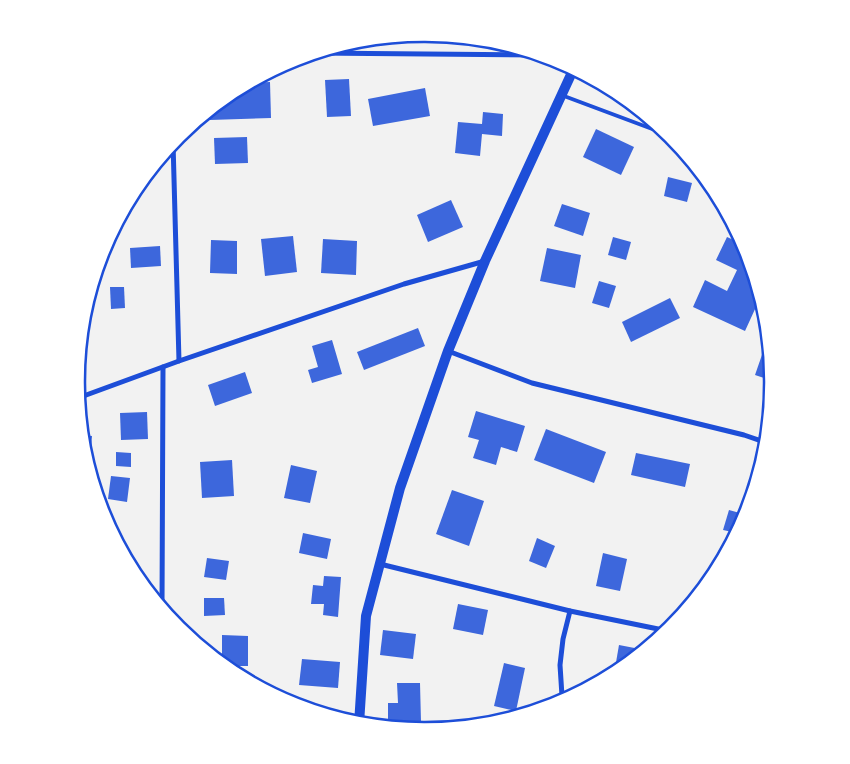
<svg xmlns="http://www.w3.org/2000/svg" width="850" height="764" font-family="Montserrat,sans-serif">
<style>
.building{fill:#3d67dc}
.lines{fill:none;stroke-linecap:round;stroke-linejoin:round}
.service{stroke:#1d4ed8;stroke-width:4}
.minor{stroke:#1d4ed8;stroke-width:5}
.secondary{stroke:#1d4ed8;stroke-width:10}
.rim{fill:none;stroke:#1d4ed8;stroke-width:2.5}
</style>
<rect width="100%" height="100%" fill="#f2f2f2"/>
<g class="building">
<polygon points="349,79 351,116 327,117 325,80"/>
<polygon points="270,82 271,118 210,120 209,111 232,92 249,83"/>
<polygon points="425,88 430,116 373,126 368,99"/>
<polygon points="625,98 650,118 649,119 622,105"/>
<polygon points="483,112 503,114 502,136 482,134 480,156 455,153 458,122 482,124"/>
<polygon points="596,129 634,147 621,175 583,157"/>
<polygon points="247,137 248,163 215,164 214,138"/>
<polygon points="668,177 692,183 687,202 664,196"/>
<polygon points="130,198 130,212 123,211"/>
<polygon points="451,200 463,227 428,242 417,215"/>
<polygon points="562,204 590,213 583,236 554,226"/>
<polygon points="293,236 297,272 265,276 261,239"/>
<polygon points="613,237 631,242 626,260 608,255"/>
<polygon points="727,237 745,245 747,249 761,296 745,331 693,307 705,280 727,291 737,270 716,260"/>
<polygon points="323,239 357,241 356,275 321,273"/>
<polygon points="211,240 237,241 237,274 210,273"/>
<polygon points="160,246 161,266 131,268 130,248"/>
<polygon points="547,248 581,255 575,288 540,281"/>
<polygon points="599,281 616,286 609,308 592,303"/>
<polygon points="110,287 124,287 125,308 111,309"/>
<polygon points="670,298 680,318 631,342 622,322"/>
<polygon points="418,328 425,346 364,370 357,352"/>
<polygon points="332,340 342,374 312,383 308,370 318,367 312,346"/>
<polygon points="764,349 770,351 773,381 755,375"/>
<polygon points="245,372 252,393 215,406 208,385"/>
<polygon points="476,411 525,426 517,452 501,447 496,465 473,458 479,440 468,437"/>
<polygon points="147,412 148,439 121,440 120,413"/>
<polygon points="546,429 606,452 594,483 534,460"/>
<polygon points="82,435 92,436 90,462 87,461 83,450"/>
<polygon points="116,452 131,453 131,467 116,466"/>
<polygon points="636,453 690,464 685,487 631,475"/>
<polygon points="232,460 234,496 202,498 200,462"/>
<polygon points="291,465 317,471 310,503 284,498"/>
<polygon points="111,476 130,478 127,502 108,499"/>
<polygon points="452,490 484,501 469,546 436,534"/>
<polygon points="729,510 747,515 737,533 723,530"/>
<polygon points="303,533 331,539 327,559 299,553"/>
<polygon points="537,538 555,546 546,568 529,561"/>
<polygon points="603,553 627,559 620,591 596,586"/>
<polygon points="207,558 229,561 226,580 204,577"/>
<polygon points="324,576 341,577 338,617 323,615 324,604 311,604 313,585 323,586"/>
<polygon points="204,598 224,598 225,615 204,616"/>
<polygon points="458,604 488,610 483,635 453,629"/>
<polygon points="383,630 416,634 413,659 380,655"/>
<polygon points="222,635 248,636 248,666 225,666 222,663"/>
<polygon points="619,645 645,650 618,672 614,674"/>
<polygon points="302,659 340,662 338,688 299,685"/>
<polygon points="504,663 525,668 516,711 494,706"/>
<polygon points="397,683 420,683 421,722 388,723 388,703 398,703"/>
</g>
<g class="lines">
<polyline class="service" points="564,96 671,136"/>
<g class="minor">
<polyline points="314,53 541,55"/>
<polyline points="173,142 179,361"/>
<polyline points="448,351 532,383 744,435 767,443"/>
<polyline points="78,398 179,361 404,284 485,261"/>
<polyline points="380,564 570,611 668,631"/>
<polyline points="162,608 163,367"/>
<polyline points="564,701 562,696 560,665 563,639 570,611"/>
</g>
<polyline class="secondary" points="359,724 366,616 400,488 448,351 485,261 574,68"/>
</g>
<path d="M0 0H850V764H0ZM424 42H425A339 339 0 0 1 764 381V383A339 339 0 0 1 425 722H424A339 339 0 0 1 85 383V381A339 339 0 0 1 424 42Z" fill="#fff" fill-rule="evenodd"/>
<path class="rim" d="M424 42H425A339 339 0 0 1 764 381V383A339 339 0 0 1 425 722H424A339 339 0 0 1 85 383V381A339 339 0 0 1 424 42Z"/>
</svg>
